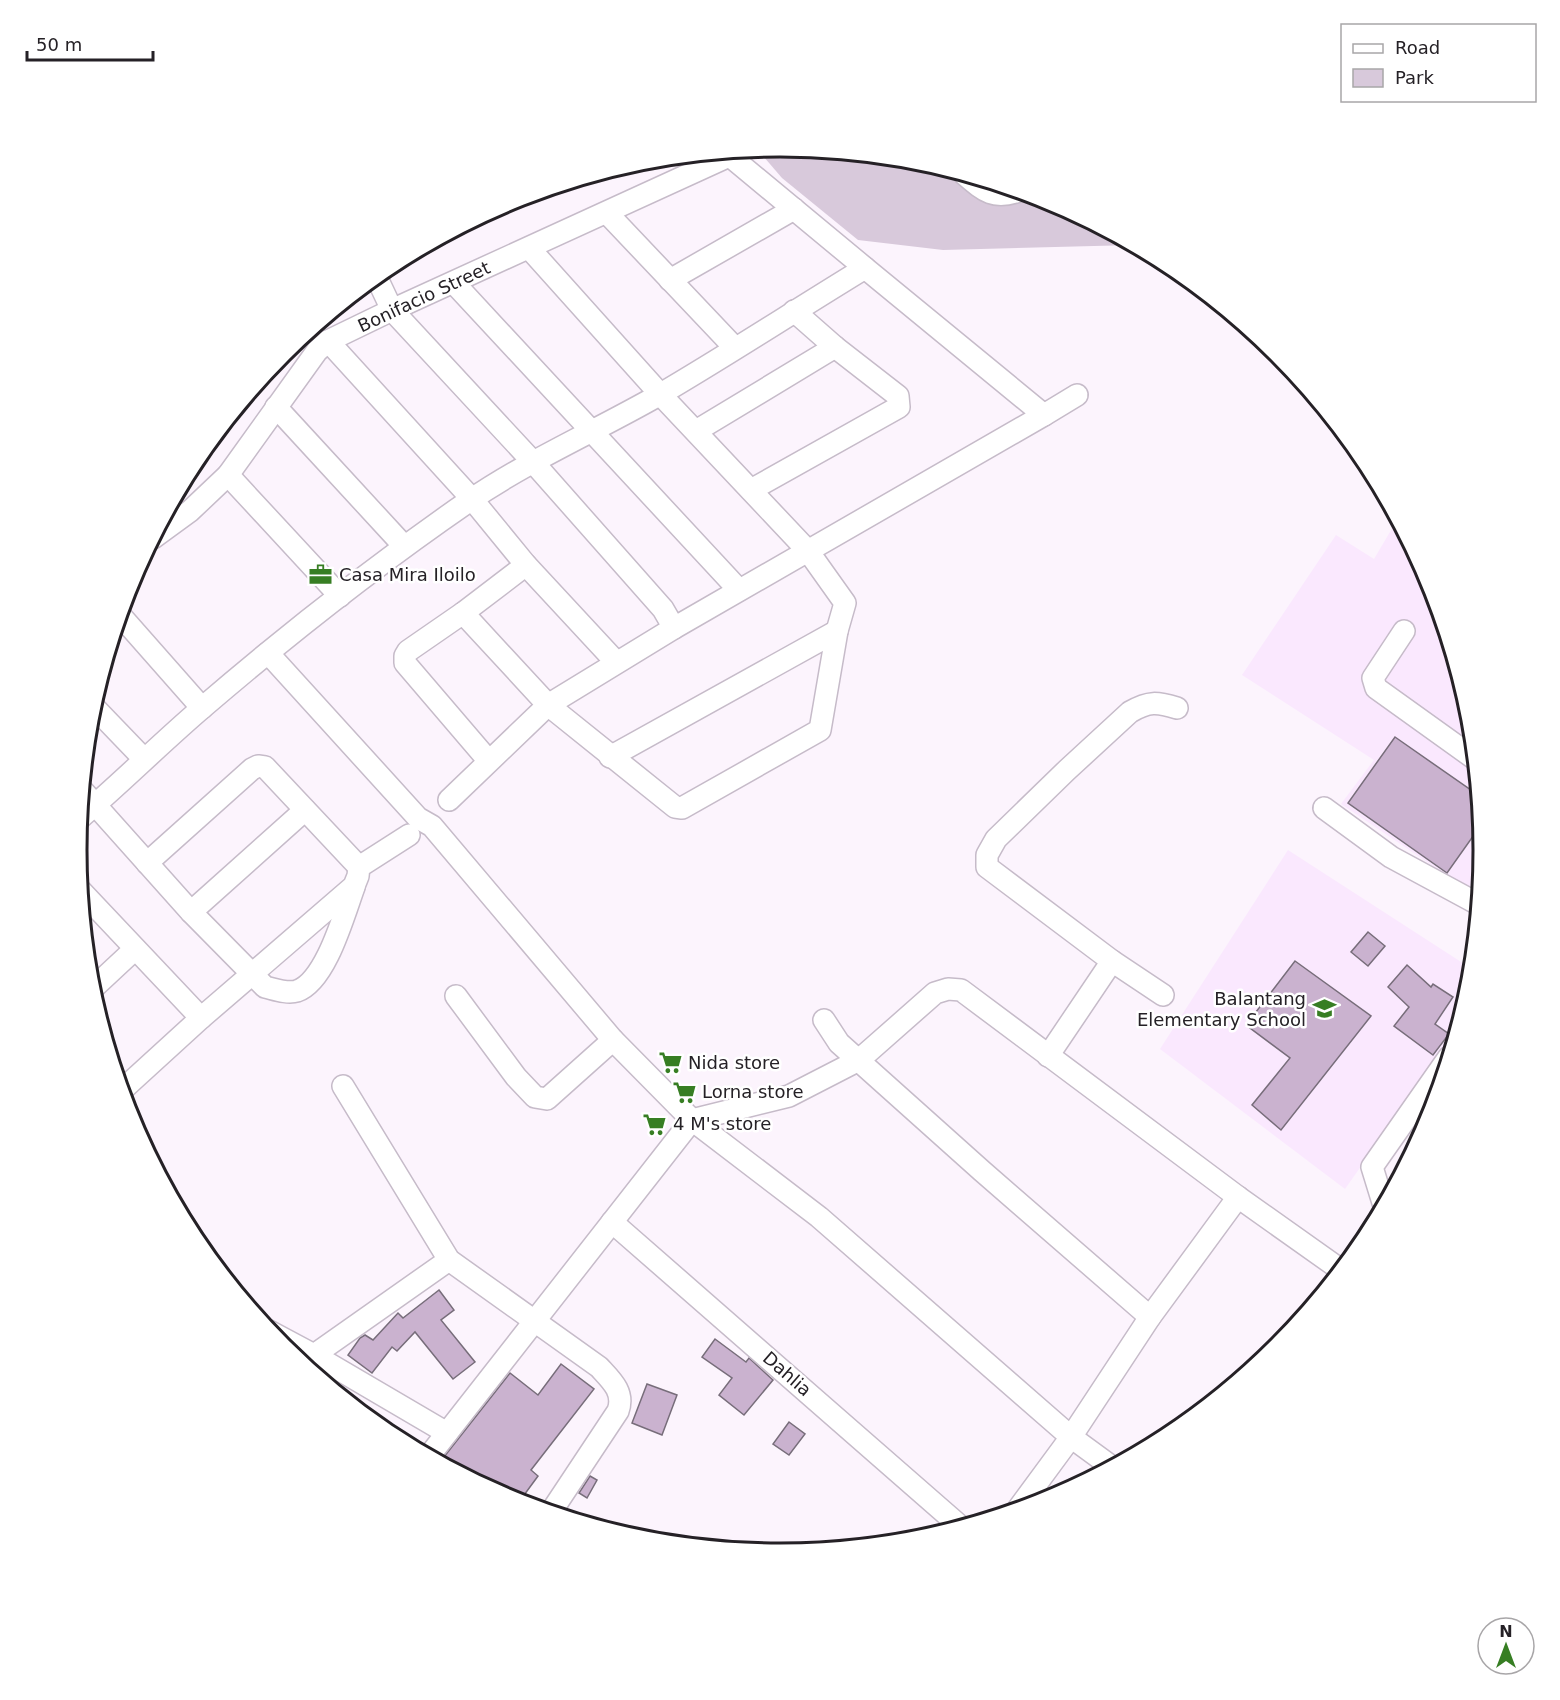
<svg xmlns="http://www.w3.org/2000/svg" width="1560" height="1700" font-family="'DejaVu Sans',sans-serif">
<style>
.built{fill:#fae8fe}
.green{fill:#d8c9db}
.building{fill:#cab2cf;stroke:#776d7a;stroke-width:1.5}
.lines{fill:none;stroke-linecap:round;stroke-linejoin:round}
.minor-casing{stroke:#c6bbc9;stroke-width:24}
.minor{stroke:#fff;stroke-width:21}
.labels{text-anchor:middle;stroke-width:5;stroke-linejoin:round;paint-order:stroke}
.street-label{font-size:18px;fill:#252126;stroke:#fff}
.poi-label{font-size:18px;fill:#252126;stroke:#fff;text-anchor:start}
.rim{fill:none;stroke:#252126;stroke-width:3}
</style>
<rect width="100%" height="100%" fill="#fcf4fd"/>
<g class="built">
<polygon points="1397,520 1430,581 1470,713 1483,850 1479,897 1341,804 1374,760 1242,675 1336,535 1374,559"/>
<polygon points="1288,850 1472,969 1470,988 1457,1030 1345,1189 1160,1049"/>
</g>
<polygon class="green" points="780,147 918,160 1050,200 1133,245 943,250 858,240 782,178 757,149"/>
<g class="building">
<polygon points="1395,737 1478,795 1481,825 1447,873 1348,803"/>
<polygon points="1368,932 1385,946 1368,966 1351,952"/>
<polygon points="1295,961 1371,1016 1281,1130 1252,1105 1290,1058 1246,1025"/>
<polygon points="1407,965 1431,987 1433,984 1453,997 1435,1024 1449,1034 1433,1055 1394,1026 1409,1007 1388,987"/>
<polygon points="439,1290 454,1310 441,1320 475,1362 453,1379 415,1332 397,1351 392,1347 372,1373 348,1355 360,1338 365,1335 373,1340 398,1313 403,1318"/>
<polygon points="715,1339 746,1362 749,1358 773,1380 744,1415 719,1395 732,1378 702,1357"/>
<polygon points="561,1364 594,1389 531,1470 538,1476 519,1502 513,1501 476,1474 472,1479 440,1462 510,1373 538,1395"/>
<polygon points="647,1384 677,1395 662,1435 632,1423"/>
<polygon points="789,1422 805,1434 789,1455 773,1444"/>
<polygon points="590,1476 597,1480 587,1498 579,1493"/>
</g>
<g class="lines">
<defs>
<g id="minor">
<polyline points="725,152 865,268"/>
<path d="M964,174C984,191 993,200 1019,191"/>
<polyline points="607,213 735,348"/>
<polyline points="376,276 392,310 533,462 663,609 674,628 548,705 449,800"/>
<polyline points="670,280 794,209"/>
<polyline points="454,283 739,590"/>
<polyline points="328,341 472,499 526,565 616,662"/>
<polyline points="276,407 404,546"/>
<polyline points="1044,415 1077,395"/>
<polyline points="696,431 835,347"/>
<polyline points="228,475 340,596"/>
<polyline points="751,490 899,407 898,396 835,347 794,311"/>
<polyline points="153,538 190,511 228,475 317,351 328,341 392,310 729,156"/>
<polyline points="463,613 526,565"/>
<polyline points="120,615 202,708"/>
<polyline points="1404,631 1373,678 1376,688 1475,759"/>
<polyline points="268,653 418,818 432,826 613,1040 692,1120 819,1217 1071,1437 1112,1467"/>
<polyline points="92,705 144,759"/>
<polyline points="610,757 837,631"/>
<polyline points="488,760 405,663 405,656 408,651 463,613 548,705 675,807 682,808 820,730 837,631 845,603 808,551 660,394 529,248"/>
<path d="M82,790L191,912L265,987C274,989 287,994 297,991C326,981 344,914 354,887"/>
<polyline points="1324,808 1391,857 1478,904"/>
<path d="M80,818C121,783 160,744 202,708C287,635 376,565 469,501C529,460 596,431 659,395C729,354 796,310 865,268L1044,415L674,628"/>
<polyline points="147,863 252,769 258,766 265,767 359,867"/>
<polyline points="81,891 201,1018 354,886 358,876 359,867 409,835"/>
<polyline points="191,912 305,810"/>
<polyline points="91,990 135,949"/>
<path d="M1163,995L1112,961L987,867V855L996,839L1067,770L1130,712C1149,701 1157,702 1177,708"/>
<polyline points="456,996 516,1077 535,1097 547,1099 613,1040"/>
<polyline points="824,1020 839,1043 982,1171 1150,1317"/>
<polyline points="1048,1056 1112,961"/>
<path d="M343,1086L449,1260L599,1367C611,1380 625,1392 618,1411L551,1512"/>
<polyline points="121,1091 201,1018"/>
<polyline points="1384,1206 1372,1167 1449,1057"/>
<polyline points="612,1222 961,1527"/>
<polyline points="269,1331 314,1355 449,1260"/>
<polyline points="314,1355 447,1433"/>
<polyline points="429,1456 692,1120 789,1096 859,1060 935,993 948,989 961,990 1238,1197 1341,1270"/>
<polyline points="1018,1509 1071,1437 1150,1317 1238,1197"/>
</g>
</defs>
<use href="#minor" class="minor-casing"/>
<use href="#minor" class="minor"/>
</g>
<defs>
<symbol id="office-bare" viewBox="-9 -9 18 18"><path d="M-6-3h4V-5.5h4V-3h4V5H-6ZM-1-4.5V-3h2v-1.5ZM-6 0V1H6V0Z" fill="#377e23" stroke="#fff" stroke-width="2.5" paint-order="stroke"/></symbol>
<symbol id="school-bare" viewBox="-9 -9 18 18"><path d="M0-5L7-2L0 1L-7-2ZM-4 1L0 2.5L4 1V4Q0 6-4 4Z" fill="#377e23" stroke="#fff" stroke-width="2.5" paint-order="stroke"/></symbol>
<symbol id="supermarket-bare" viewBox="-9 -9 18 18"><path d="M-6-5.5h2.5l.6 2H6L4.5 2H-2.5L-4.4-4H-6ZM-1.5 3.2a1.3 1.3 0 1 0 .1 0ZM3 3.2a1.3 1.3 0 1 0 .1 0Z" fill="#377e23" stroke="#fff" stroke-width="2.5" paint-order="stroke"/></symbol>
</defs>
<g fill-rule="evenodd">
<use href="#office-bare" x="304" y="558" width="33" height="33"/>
<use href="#school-bare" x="1308" y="992" width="33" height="33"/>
<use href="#supermarket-bare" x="654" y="1046" width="33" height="33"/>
<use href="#supermarket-bare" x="668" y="1076" width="33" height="33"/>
<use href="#supermarket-bare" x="638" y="1108" width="33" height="33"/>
</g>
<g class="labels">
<g class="street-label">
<text transform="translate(424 297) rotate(-25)" y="6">Bonifacio Street</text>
<text transform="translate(787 1374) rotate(41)" y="6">Dahlia</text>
</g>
<g class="poi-label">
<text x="339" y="581">Casa Mira Iloilo</text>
<text x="1306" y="1005" text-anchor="end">Balantang<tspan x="1306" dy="21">Elementary School</tspan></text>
<text x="688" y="1069">Nida store</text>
<text x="702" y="1098">Lorna store</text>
<text x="673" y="1130">4 M's store</text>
</g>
</g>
<path d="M0 0H1560V1700H0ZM87 850a693 693 0 1 1 1386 0a693 693 0 1 1-1386 0Z" fill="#fff" fill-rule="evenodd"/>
<path class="rim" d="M87 850a693 693 0 1 1 1386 0a693 693 0 1 1-1386 0Z"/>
<rect x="1341" y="24" width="195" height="78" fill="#ffffff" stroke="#a8a6a8" stroke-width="1.5"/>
<rect x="1353" y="44" width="30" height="9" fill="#ffffff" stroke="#a8a6a8" stroke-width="1.5"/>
<text x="1395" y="54" font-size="18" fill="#252126">Road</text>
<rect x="1353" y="69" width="30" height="18" fill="#d8c9db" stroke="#a8a6a8" stroke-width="1.5"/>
<text x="1395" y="84" font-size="18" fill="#252126">Park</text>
<g transform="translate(1506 1646)"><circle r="28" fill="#ffffff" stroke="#a8a6a8" stroke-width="1.5"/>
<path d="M0-4.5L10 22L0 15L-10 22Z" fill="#377e23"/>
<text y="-9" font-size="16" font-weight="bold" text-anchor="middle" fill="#252126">N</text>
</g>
<path d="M27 51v9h126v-9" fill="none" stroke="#252126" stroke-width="3"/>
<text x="36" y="51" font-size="18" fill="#252126" stroke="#ffffff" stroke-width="4.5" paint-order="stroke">50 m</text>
</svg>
